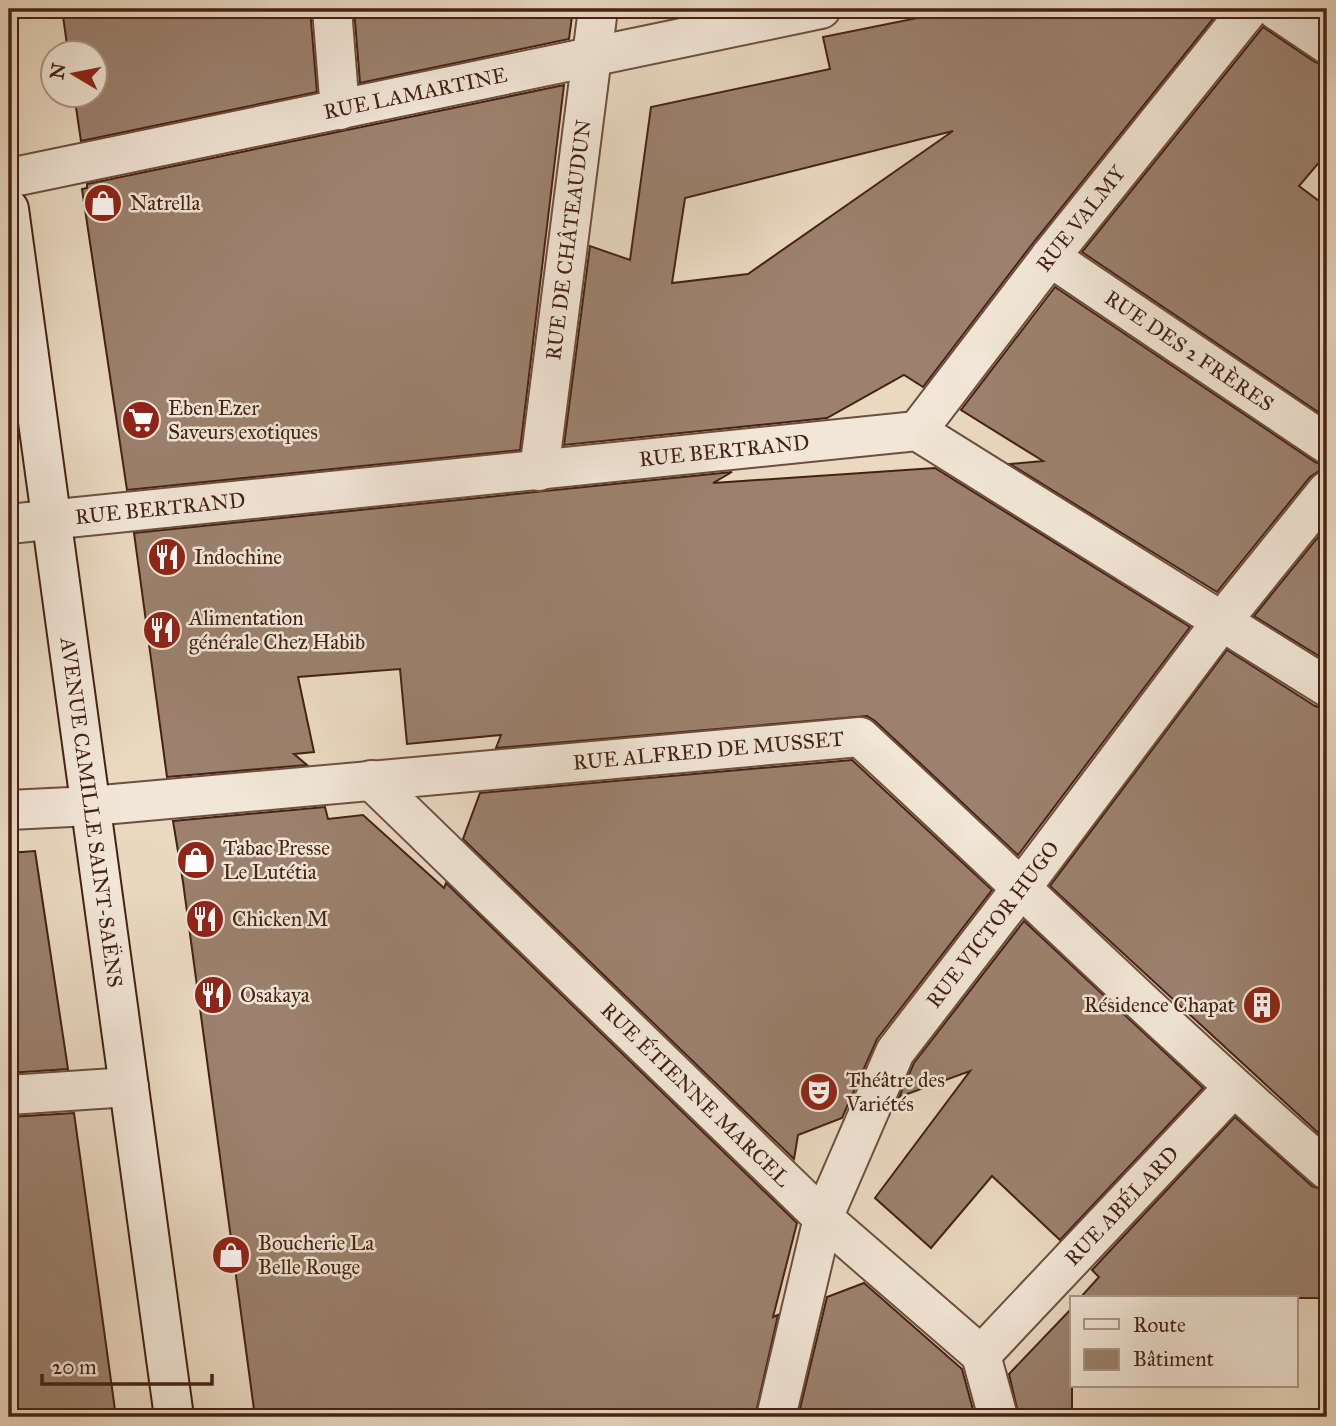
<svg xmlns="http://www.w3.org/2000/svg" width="1336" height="1426" font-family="'IM FELL Great Primer',serif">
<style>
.building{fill:#9b816e;stroke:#452114;stroke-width:2;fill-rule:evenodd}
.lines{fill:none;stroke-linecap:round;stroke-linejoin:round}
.street-casing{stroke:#6e4f3f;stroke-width:42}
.secondary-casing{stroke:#452114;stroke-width:42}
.street{stroke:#f1e6d7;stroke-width:38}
.secondary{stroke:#f1e6d7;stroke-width:38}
.labels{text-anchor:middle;stroke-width:5;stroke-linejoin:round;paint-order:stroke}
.street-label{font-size:21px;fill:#452114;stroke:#f1e6d7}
.poi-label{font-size:21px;fill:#452114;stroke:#f1e6d7;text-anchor:start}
</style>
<rect width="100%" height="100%" fill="#ead9c1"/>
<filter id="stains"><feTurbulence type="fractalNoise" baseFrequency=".00286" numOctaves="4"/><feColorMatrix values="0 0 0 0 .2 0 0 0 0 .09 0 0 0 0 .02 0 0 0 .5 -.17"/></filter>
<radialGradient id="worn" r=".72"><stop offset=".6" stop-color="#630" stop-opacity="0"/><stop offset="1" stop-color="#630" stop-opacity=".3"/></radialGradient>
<g class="building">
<polygon points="62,9 310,9 317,92 81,141 74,94 94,94 94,52 68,52"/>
<polygon points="354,9 573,9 569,39 360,83"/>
<path d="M962,9H1221L1033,243L923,387L904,375L827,418L564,445L590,246L630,260L651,107L830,69L823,37ZM953,131L748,274L672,283L685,198Z"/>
<polygon points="1263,27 1315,62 1327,66 1327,153 1299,186 1327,207 1327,418 1082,252"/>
<polygon points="564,85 520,450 127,490 82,189 87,188 87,184"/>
<polygon points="1055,287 1315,462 1327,466 1327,470 1319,471 1310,477 1217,592 1010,464 1043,461 961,410"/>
<polygon points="935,468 1190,627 1018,855 875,721 867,716 496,748 501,735 407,744 400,669 298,677 314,752 294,754 307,765 167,777 134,533 732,472 713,483"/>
<polygon points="1327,526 1327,661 1254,616"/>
<polygon points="1227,650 1315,706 1327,709 1327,1141 1050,886"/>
<polygon points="852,760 992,890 877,1039 842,1118 798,1135 794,1159 463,839 480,793"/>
<polygon points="325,807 328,819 363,815 444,888 446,883 797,1223 773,1317 778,1315 755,1417 255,1417 183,882 173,821"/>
<polygon points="35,851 68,1069 9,1073 9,853"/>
<polygon points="1024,921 1203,1088 1060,1240 992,1176 931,1248 875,1198 970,1071 899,1097 914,1063"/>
<polygon points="74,1113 116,1417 9,1417 9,1117"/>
<polygon points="1235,1117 1312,1186 1327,1191 1327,1298 1080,1298 1099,1277 1092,1270"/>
<polygon points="864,1283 962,1369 975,1417 798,1417 827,1297"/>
<polygon points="1072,1308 1072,1417 1019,1417 1009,1374"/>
</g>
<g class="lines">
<defs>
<g id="street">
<polyline points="332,9 340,110"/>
<polyline points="1275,9 1327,44"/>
<path id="s1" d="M9,178L821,9"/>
<path id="s2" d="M1050,257L1327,444"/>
<path id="s3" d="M917,431L1050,257L1249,9"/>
<path id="s4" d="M539,471L598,9"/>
<path id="s5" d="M9,524L917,431L1327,687"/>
<path id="s6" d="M371,780L823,1218L981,1355L998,1417"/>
<path id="s7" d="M9,810L91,806L860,737C1016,881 1167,1030 1327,1170"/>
<polyline points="9,1095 129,1087"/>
<path id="s8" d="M981,1355L1233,1088"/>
<path id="s9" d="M776,1417L823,1218L895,1052L1022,887L1222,621L1327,491"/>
</g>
<g id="secondary">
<path id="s10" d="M9,209L174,1417"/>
</g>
</defs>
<use href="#street" class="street-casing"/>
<use href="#secondary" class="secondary-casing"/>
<use href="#street" class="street"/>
<use href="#secondary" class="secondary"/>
</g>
<defs>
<symbol id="shop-disc" viewBox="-11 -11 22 22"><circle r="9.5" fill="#8f2418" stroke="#f1e6d7"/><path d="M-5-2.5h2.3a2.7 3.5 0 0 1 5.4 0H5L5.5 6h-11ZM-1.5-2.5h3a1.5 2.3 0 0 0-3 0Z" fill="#fff"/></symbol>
<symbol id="supermarket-disc" viewBox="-11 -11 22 22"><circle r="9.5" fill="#8f2418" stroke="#f1e6d7"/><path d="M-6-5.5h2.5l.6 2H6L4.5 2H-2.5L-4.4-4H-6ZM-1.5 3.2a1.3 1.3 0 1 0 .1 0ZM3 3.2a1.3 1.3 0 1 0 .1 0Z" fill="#fff"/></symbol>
<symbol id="restaurant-disc" viewBox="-11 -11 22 22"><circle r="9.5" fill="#8f2418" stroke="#f1e6d7"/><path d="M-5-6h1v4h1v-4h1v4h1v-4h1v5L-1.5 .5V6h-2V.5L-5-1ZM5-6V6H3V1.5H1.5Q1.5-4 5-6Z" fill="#fff"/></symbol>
<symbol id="building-disc" viewBox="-11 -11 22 22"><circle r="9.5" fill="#8f2418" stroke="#f1e6d7"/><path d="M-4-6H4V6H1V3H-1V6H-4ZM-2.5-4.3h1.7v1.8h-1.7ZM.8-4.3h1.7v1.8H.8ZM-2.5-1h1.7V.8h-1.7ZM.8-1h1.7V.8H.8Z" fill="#fff"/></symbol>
<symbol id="theatre-disc" viewBox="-11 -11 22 22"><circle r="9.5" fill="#8f2418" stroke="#f1e6d7"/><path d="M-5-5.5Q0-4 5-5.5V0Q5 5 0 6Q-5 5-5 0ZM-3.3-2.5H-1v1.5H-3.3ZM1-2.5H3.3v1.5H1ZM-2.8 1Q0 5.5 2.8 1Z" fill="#fff"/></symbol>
</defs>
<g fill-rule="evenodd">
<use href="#shop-disc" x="81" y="181" width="44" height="44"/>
<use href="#supermarket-disc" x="119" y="398" width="44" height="44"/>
<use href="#restaurant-disc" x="145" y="535" width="44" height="44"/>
<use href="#restaurant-disc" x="140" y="608" width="44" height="44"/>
<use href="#shop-disc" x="174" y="838" width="44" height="44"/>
<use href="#restaurant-disc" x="183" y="897" width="44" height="44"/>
<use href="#restaurant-disc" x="191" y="973" width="44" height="44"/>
<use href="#building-disc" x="1240" y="983" width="44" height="44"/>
<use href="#theatre-disc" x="797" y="1070" width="44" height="44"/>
<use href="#shop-disc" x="209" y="1233" width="44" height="44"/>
</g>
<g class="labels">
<g class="street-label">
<text dy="7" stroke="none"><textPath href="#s1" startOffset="415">RUE LAMARTINE</textPath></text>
<text dy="7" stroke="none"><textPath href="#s3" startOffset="268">RUE VALMY</textPath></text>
<text dy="7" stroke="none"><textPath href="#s4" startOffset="233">RUE DE CHÂTEAUDUN</textPath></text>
<text dy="7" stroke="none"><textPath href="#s2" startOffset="168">RUE DES 2 FRÈRES</textPath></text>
<text dy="7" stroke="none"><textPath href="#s5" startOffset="719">RUE BERTRAND</textPath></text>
<text dy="7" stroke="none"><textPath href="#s5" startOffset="152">RUE BERTRAND</textPath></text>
<text dy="7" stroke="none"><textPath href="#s7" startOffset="702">RUE ALFRED DE MUSSET</textPath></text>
<text dy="7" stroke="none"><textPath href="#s10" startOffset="609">AVENUE CAMILLE SAINT-SAËNS</textPath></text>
<text dy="7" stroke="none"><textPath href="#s9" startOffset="546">RUE VICTOR HUGO</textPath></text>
<text dy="7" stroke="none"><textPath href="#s6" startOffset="452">RUE ÉTIENNE MARCEL</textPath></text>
<text dy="7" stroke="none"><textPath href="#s8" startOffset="205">RUE ABÉLARD</textPath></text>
</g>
<g class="poi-label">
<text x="130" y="210">Natrella</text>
<text x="168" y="415">Eben Ezer<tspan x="168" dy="24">Saveurs exotiques</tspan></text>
<text x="194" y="564">Indochine</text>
<text x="189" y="625">Alimentation<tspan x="189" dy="24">générale Chez Habib</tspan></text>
<text x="223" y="855">Tabac Presse<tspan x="223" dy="24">Le Lutétia</tspan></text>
<text x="232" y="926">Chicken M</text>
<text x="240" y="1002">Osakaya</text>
<text x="1235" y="1012" text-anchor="end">Résidence Chapat</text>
<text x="846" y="1087">Théâtre des<tspan x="846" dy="24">Variétés</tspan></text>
<text x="258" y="1250">Boucherie La<tspan x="258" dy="24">Belle Rouge</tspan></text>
</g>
</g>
<rect width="1336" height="1426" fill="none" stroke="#ead9c1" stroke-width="35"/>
<rect x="10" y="10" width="1315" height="1405" fill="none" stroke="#452114" stroke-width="3.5"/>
<rect x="18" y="18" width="1301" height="1391" fill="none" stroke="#452114" stroke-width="2"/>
<rect x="1070" y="1296" width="228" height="91" fill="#f1e6d7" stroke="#ac9789" stroke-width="2"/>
<rect x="1084" y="1319" width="35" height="10" fill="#f1e6d7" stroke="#ac9789" stroke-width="2"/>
<text x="1133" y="1332" font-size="21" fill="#452114">Route</text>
<rect x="1084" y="1349" width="35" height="21" fill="#9b816e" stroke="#ac9789" stroke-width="2"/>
<text x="1133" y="1366" font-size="21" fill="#452114">Bâtiment</text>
<g transform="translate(74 74) rotate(280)"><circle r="33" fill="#f1e6d7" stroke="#ac9789" stroke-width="2"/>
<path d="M0-5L12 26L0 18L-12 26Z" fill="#8f2418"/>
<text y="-10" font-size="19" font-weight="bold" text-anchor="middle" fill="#452114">N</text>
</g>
<path d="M42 1374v10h170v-10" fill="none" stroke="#452114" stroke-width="3.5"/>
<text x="52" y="1374" font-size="21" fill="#452114" stroke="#f1e6d7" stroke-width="5" paint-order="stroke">20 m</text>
<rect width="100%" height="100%" filter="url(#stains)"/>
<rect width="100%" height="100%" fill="url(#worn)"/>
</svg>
